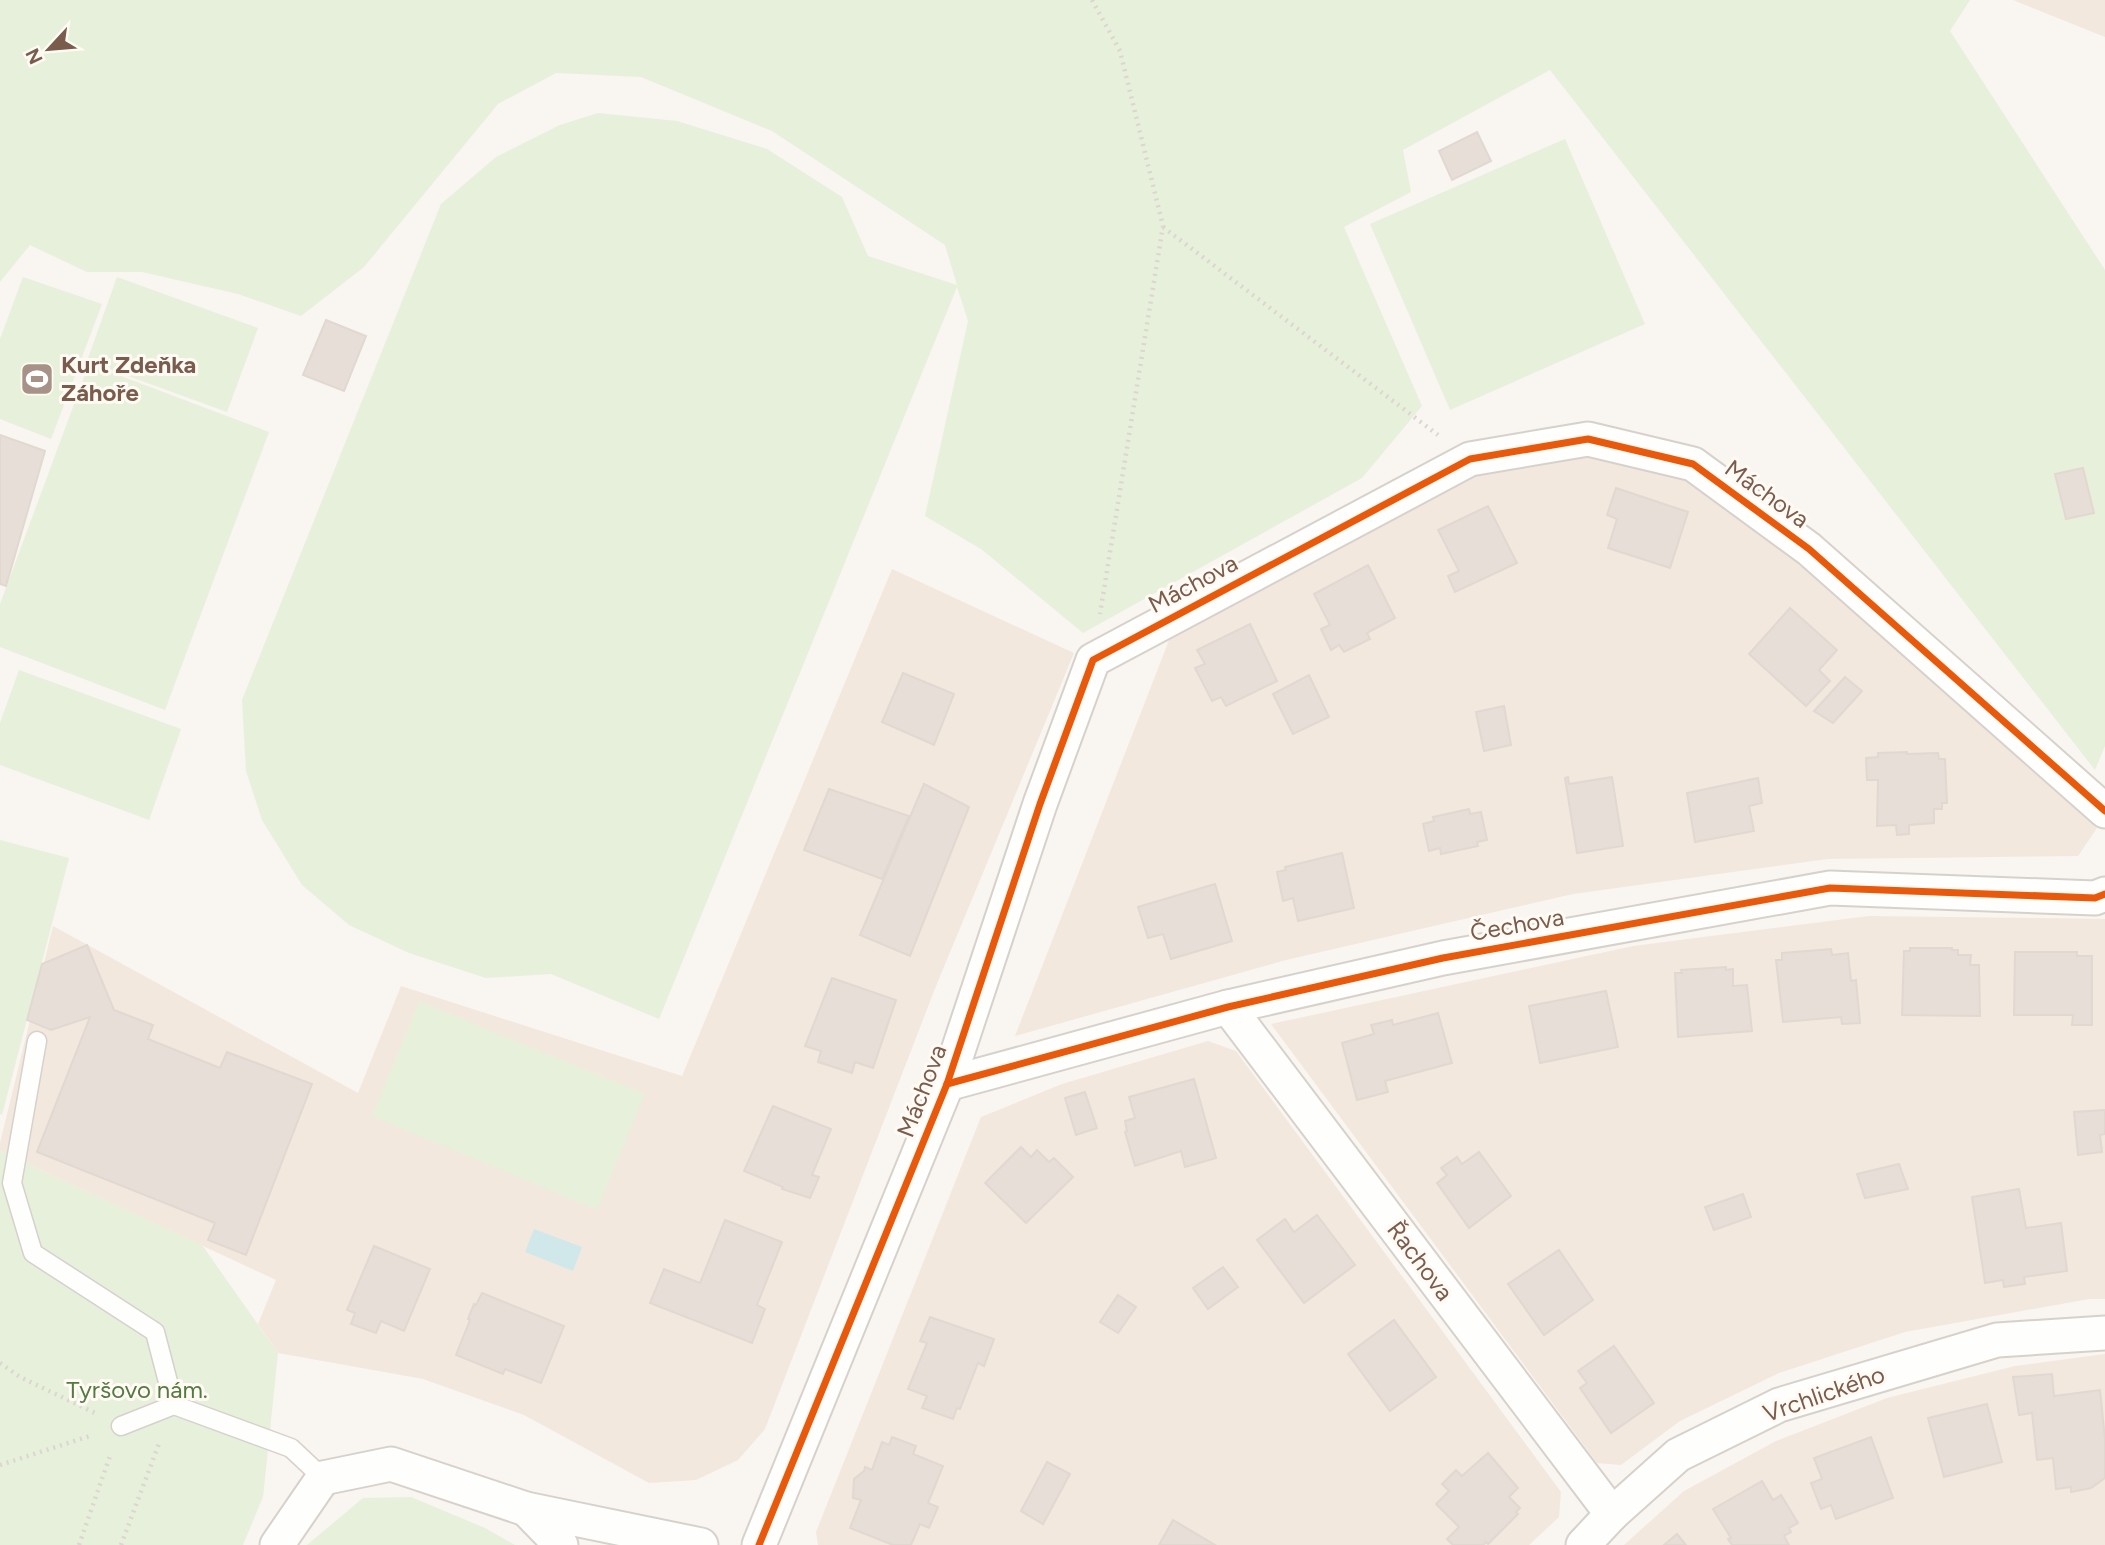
<svg xmlns="http://www.w3.org/2000/svg" width="2105" height="1545" font-family="Figtree,sans-serif">
<style>
.residential{fill:#f2e8de}
.green{fill:#e7f0db}
.water{fill:#d0e8ea}
.building{fill:#e6ded7;stroke:#e2d8d2;stroke-width:2}
.lines{fill:none;stroke-linecap:round;stroke-linejoin:round}
.service-casing{stroke:#d7d1cb;stroke-width:21}
.minor-casing{stroke:#d7d1cb;stroke-width:37}
.path{stroke:#dcd5d0;stroke-width:4.5;stroke-dasharray:2 5;stroke-linecap:butt}
.service{stroke:#fefefd;stroke-width:18}
.minor{stroke:#fefefd;stroke-width:33}
.cycleway-casing{stroke:#fffaf3;stroke-width:11}
.cycleway{stroke:#e8590c;stroke-width:7}
.labels{text-anchor:middle;stroke-width:6;stroke-linejoin:round;paint-order:stroke}
.poi-label{font-size:24px;font-weight:bold;fill:#7a5c4d;stroke:#fffaf3;text-anchor:start}
.street-label{font-size:24px;fill:#7a5c4d;stroke:#fffaf3}
.park-label{font-size:24px;fill:#537a41;stroke:#fffaf3}
</style>
<rect width="100%" height="100%" fill="#f9f5f0"/>
<g class="residential">
<polygon points="2013,0 2105,0 2105,37"/>
<polygon points="1585,454 1691,481 1793,556 2097,828 2078,856 1828,859 1573,894 1286,960 1015,1036 1180,612 1479,471"/>
<polygon points="892,569 1074,653 936,986 765,1429 738,1460 696,1480 649,1483 524,1415 423,1379 278,1353 258,1324 276,1280 0,1151 0,1143 53,926 358,1093 401,986 682,1076"/>
<polygon points="1869,916 2105,919 2105,1299 2089,1299 1905,1332 1779,1373 1680,1421 1621,1465 1597,1463 1271,1024 1633,946"/>
<polygon points="1208,1041 1236,1051 1561,1492 1559,1517 1529,1545 818,1545 816,1532 981,1117 1062,1084"/>
<polygon points="2105,1354 2105,1545 1624,1545 1684,1491 1776,1441 1887,1398 2015,1366"/>
</g>
<g class="green">
<polygon points="0,0 1970,0 1950,31 2105,270 2105,746 2095,770 1550,70 1403,150 1411,192 1344,227 1422,406 1362,478 1083,633 981,549 925,516 968,321 957,287 659,1019 551,974 486,978 409,953 349,925 302,885 262,820 246,771 242,700 441,204 496,157 560,125 598,113 677,121 767,149 842,197 868,256 957,285 945,245 772,131 641,77 556,73 498,104 364,267 301,316 238,294 142,272 87,272 30,245 0,282"/>
<polygon points="1565,139 1645,324 1450,410 1370,224"/>
<polygon points="23,277 102,304 51,439 0,419 0,339"/>
<polygon points="117,277 258,328 227,412 87,361"/>
<polygon points="89,364 269,432 165,710 0,647 0,604"/>
<polygon points="19,670 181,729 149,820 0,765 0,723"/>
<polygon points="0,840 69,858 2,1115 0,1114"/>
<polygon points="419,1001 645,1094 597,1210 372,1116"/>
<polygon points="0,1151 202,1245 278,1353 263,1497 243,1545 0,1545"/>
<polygon points="411,1497 485,1528 515,1545 307,1545 363,1498"/>
</g>
<polygon class="water" points="534,1229 582,1247 573,1271 525,1252"/>
<g class="building">
<polygon points="1477,132 1491,161 1452,180 1439,151"/>
<polygon points="326,320 366,336 344,391 303,375"/>
<polygon points="0,435 45,451 6,586 0,584"/>
<polygon points="2083,468 2094,513 2066,519 2055,474"/>
<polygon points="1616,488 1688,512 1670,568 1608,548 1617,519 1607,515"/>
<polygon points="1488,506 1517,563 1455,592 1448,576 1459,571 1438,530"/>
<polygon points="1368,565 1395,618 1367,633 1370,639 1344,652 1339,645 1331,650 1321,629 1330,625 1314,594"/>
<polygon points="1790,608 1837,650 1819,670 1830,681 1806,706 1749,654"/>
<polygon points="1250,624 1277,681 1226,706 1221,697 1212,701 1195,668 1205,664 1197,650"/>
<polygon points="903,673 954,694 934,745 882,722"/>
<polygon points="1309,675 1329,717 1293,734 1273,694"/>
<polygon points="1845,677 1862,691 1833,723 1814,711"/>
<polygon points="1504,706 1511,745 1484,751 1476,712"/>
<polygon points="1907,752 1907,754 1938,753 1939,759 1945,759 1947,803 1942,803 1942,809 1934,809 1934,823 1909,825 1909,834 1897,835 1896,825 1877,826 1878,780 1867,780 1866,758 1878,757 1878,753"/>
<polygon points="1568,777 1569,784 1612,777 1623,846 1577,853 1565,778"/>
<polygon points="1758,778 1762,803 1749,806 1754,831 1695,842 1687,793"/>
<polygon points="924,784 969,807 910,956 860,935"/>
<polygon points="829,789 909,816 882,879 804,850"/>
<polygon points="1469,809 1470,814 1481,812 1487,840 1477,842 1478,846 1441,854 1440,848 1429,851 1423,824 1434,821 1433,817"/>
<polygon points="1342,853 1354,908 1298,921 1293,898 1283,901 1277,872 1286,870 1285,867"/>
<polygon points="1215,884 1232,941 1171,959 1163,934 1148,938 1138,907"/>
<polygon points="87,945 114,1010 153,1025 148,1039 220,1068 227,1052 312,1084 246,1255 208,1240 215,1223 37,1152 90,1017 51,1030 27,1020 42,964"/>
<polygon points="1910,948 1952,948 1952,950 1958,950 1958,955 1971,955 1970,965 1979,965 1980,1016 1902,1015 1904,951 1910,951"/>
<polygon points="1831,949 1832,955 1848,953 1851,981 1856,980 1860,1023 1842,1024 1841,1017 1783,1022 1776,960 1782,960 1782,953"/>
<polygon points="2015,952 2077,952 2077,956 2092,956 2092,1025 2072,1025 2073,1015 2014,1015"/>
<polygon points="1726,967 1726,970 1733,969 1733,986 1747,985 1752,1031 1678,1037 1675,973 1682,973 1681,970"/>
<polygon points="832,978 896,1000 873,1068 855,1062 852,1073 818,1062 821,1051 805,1046"/>
<polygon points="1606,991 1618,1047 1540,1063 1529,1006"/>
<polygon points="1438,1013 1452,1063 1385,1081 1388,1092 1357,1100 1342,1043 1374,1034 1371,1025 1392,1020 1393,1025"/>
<polygon points="1194,1079 1216,1158 1185,1167 1181,1151 1135,1166 1125,1132 1127,1131 1125,1121 1135,1118 1129,1097"/>
<polygon points="1085,1092 1097,1128 1076,1135 1065,1098"/>
<polygon points="773,1106 831,1129 812,1175 819,1177 810,1198 782,1189 783,1187 744,1171"/>
<polygon points="2105,1110 2105,1134 2100,1135 2102,1152 2078,1155 2074,1112"/>
<polygon points="1021,1147 1031,1157 1037,1150 1049,1162 1054,1158 1073,1177 1026,1223 985,1183"/>
<polygon points="1479,1152 1511,1196 1469,1228 1437,1183 1447,1175 1441,1168 1457,1157 1462,1164"/>
<polygon points="1899,1164 1908,1189 1865,1198 1857,1174"/>
<polygon points="2019,1189 2026,1228 2061,1223 2067,1271 2024,1277 2025,1284 2004,1287 2003,1280 1985,1283 1972,1197"/>
<polygon points="1743,1194 1751,1217 1714,1230 1705,1207"/>
<polygon points="1317,1215 1355,1265 1304,1303 1257,1240 1285,1219 1294,1232"/>
<polygon points="725,1220 782,1242 757,1305 765,1309 752,1343 650,1303 664,1269 700,1283"/>
<polygon points="374,1246 430,1269 404,1331 381,1321 376,1333 351,1324 355,1313 347,1310"/>
<polygon points="1559,1250 1593,1300 1544,1335 1508,1284"/>
<polygon points="1223,1267 1238,1287 1208,1309 1193,1288"/>
<polygon points="482,1293 564,1326 541,1383 505,1369 503,1374 456,1355 470,1320 468,1319 474,1304 476,1305"/>
<polygon points="1118,1295 1136,1307 1118,1333 1100,1322"/>
<polygon points="930,1317 994,1339 984,1366 978,1363 960,1409 957,1408 953,1419 922,1408 927,1396 908,1389 927,1343 920,1341"/>
<polygon points="1394,1320 1436,1377 1390,1411 1348,1354"/>
<polygon points="1614,1346 1654,1403 1611,1433 1580,1388 1587,1383 1578,1371"/>
<polygon points="2052,1374 2054,1396 2100,1390 2105,1439 2105,1478 2091,1488 2071,1492 2071,1487 2056,1489 2053,1458 2037,1460 2032,1413 2019,1415 2013,1377"/>
<polygon points="1987,1404 2002,1462 1944,1477 1928,1418"/>
<polygon points="892,1437 916,1446 913,1454 943,1466 928,1503 938,1507 929,1528 920,1524 911,1545 893,1545 850,1528 861,1500 853,1498 854,1479 864,1471 865,1467 872,1470 882,1442 889,1445"/>
<polygon points="1871,1437 1893,1498 1836,1519 1831,1505 1821,1509 1811,1483 1822,1479 1814,1458"/>
<polygon points="1488,1453 1518,1488 1509,1497 1520,1508 1516,1512 1518,1514 1488,1544 1486,1542 1483,1545 1453,1545 1447,1539 1459,1527 1436,1504 1449,1491 1442,1484 1456,1470 1462,1476"/>
<polygon points="1047,1462 1070,1474 1043,1524 1021,1511"/>
<polygon points="1762,1481 1773,1500 1781,1495 1798,1523 1789,1528 1791,1532 1784,1536 1789,1545 1732,1545 1728,1539 1731,1538 1713,1509"/>
<polygon points="1173,1520 1215,1545 1159,1545"/>
<polygon points="1677,1534 1686,1545 1664,1545"/>
</g>
<g class="lines">
<defs>
<g id="service">
<polyline points="37,1041 12,1183 33,1253 155,1332 174,1405"/>
<polyline points="121,1426 174,1405 291,1448 323,1478"/>
</g>
<g id="minor">
<polyline points="1228,1007 1612,1514"/>
<polyline points="947,1084 1228,1007 1443,958 1830,888 2095,898 2105,894"/>
<polyline points="526,1509 561,1545"/>
<polyline points="277,1545 323,1478 391,1464 526,1509 701,1545"/>
<polyline points="759,1545 947,1084 1040,804 1093,660 1470,459 1588,439 1693,464 1809,549 2105,811"/>
<polyline points="1583,1545 1612,1514 1678,1455 1779,1405 1997,1340 2105,1333"/>
</g>
</defs>
<use href="#service" class="service-casing"/>
<use href="#minor" class="minor-casing"/>
<g class="path">
<polyline points="1092,0 1120,51 1163,226 1100,614"/>
<polyline points="1163,227 1438,435"/>
<polyline points="0,1363 20,1377 95,1413"/>
<polyline points="0,1465 93,1435"/>
<polyline points="79,1545 111,1453"/>
<polyline points="121,1545 160,1441"/>
</g>
<use href="#service" class="service"/>
<use href="#minor" class="minor"/>
<defs>
<g id="cycleway">
<polyline points="947,1084 1228,1007 1443,958 1830,888 2095,898 2105,894"/>
<polyline points="759,1545 947,1084 1040,804 1093,660 1470,459 1588,439 1693,464 1809,549 2105,811"/>
</g>
</defs>
<use href="#cycleway" class="cycleway-casing"/>
<use href="#cycleway" class="cycleway"/>
</g>
<defs>
<symbol id="stadium-square" viewBox="-11 -11 22 22"><rect x="-9" y="-9" width="18" height="18" rx="4" fill="#a69286" stroke="#fffaf3"/><path d="M0-5a6.5 5 0 1 0 0 10a6.5 5 0 1 0 0-10ZM-3.5-1.8h7v3.6h-7Z" fill="#fff"/></symbol>
</defs>
<g fill-rule="evenodd">
<use href="#stadium-square" x="18" y="360" width="38" height="38"/>
</g>
<g class="labels">
<g class="poi-label">
<text x="61" y="373">Kurt Zdeňka<tspan x="61" dy="28">Záhoře</tspan></text>
</g>
<g class="street-label">
<text transform="translate(1767 494) rotate(36)" y="8">Máchova</text>
<text transform="translate(1193 584) rotate(-28)" y="8">Máchova</text>
<text transform="translate(1517 925) rotate(-10)" y="8">Čechova</text>
<text transform="translate(922 1091) rotate(-69)" y="8">Máchova</text>
<text transform="translate(1420 1261) rotate(53)" y="8">Řachova</text>
<text transform="translate(1824 1394) rotate(-19)" y="8">Vrchlického</text>
</g>
<g class="park-label">
<text x="137" y="1398">Tyršovo nám.</text>
</g>
</g>
<g transform="translate(49 49) rotate(244)" stroke="#fffaf3" stroke-width="5" paint-order="stroke">
<path d="M0-5L12 26L0 18L-12 26Z" fill="#7a5c4d"/>
<text y="-10" font-size="19" font-weight="bold" text-anchor="middle" fill="#7a5c4d">N</text>
</g>
</svg>
